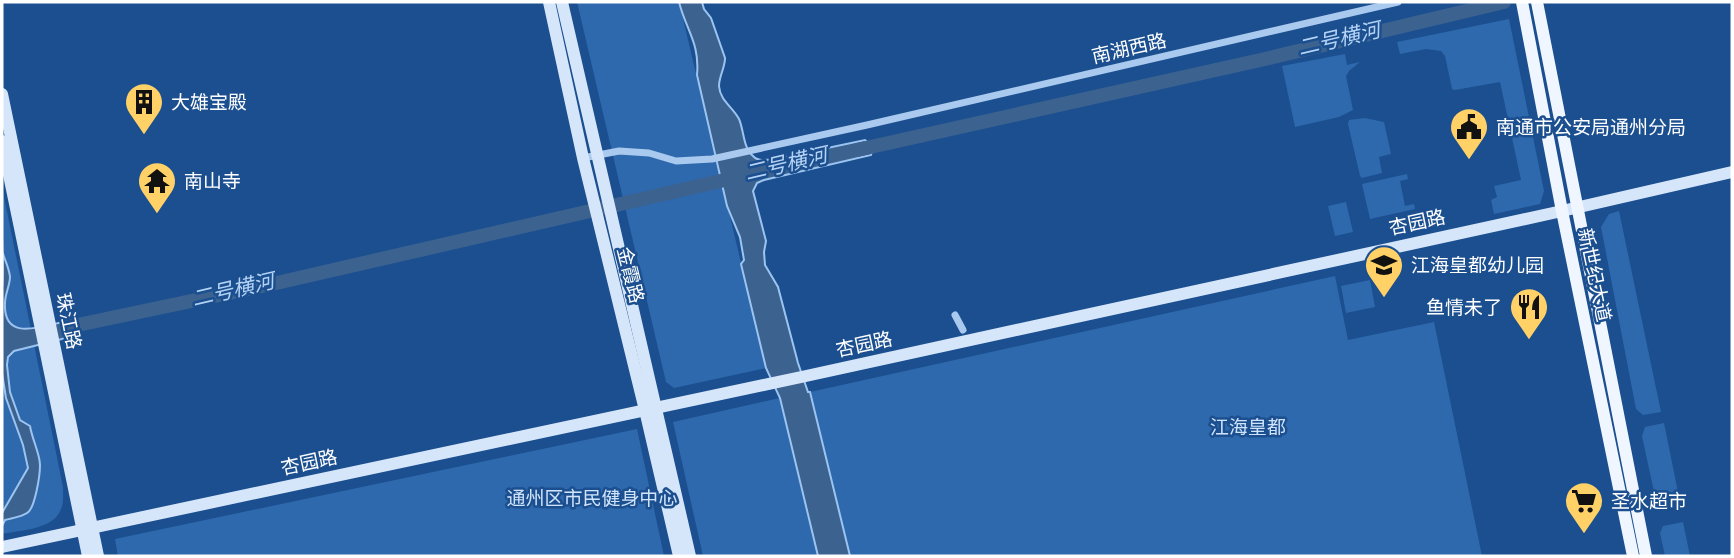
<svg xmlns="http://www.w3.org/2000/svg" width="1734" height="558" font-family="Poppins,'Noto Sans SC',sans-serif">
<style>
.green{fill:#2e69ad}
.water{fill:#3c6290;stroke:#9cc4f0;stroke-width:2}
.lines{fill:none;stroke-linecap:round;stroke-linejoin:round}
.river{stroke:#3c6290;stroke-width:14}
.street{stroke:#a9c9ee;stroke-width:7}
.secondary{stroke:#d6e6fa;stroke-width:12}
.primary{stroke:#f0f6ff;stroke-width:12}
.labels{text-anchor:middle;stroke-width:5;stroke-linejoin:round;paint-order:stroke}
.street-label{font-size:19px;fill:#fff;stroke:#1b4f8f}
.poi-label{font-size:19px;fill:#fff;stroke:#1b4f8f;text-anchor:start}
.park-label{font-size:19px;fill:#cfe3fa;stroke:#1b4f8f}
.water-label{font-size:21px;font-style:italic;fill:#b5d3f5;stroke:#1b4f8f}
</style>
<rect width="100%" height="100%" fill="#1b4f8f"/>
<g class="green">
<polygon points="577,2 679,2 766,368 674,388 666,382"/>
<polygon points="1509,19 1544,191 1540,204 1494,214 1491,200 1497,197 1494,186 1521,180 1500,82 1455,90 1452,89 1445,56 1441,51 1426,49 1400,54 1397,42"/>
<polygon points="1345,54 1347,65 1360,62 1349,71 1346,76 1353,110 1339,117 1295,127 1282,66"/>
<polygon points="1365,118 1384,122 1391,154 1379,157 1382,173 1362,178 1360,176 1348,124 1349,120"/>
<polygon points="1407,174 1408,179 1400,181 1405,206 1414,204 1415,209 1370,219 1362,184"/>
<path d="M2,187L63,487C63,495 64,502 61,509C54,530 20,530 2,534Z"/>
<polygon points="1346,202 1353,232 1335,236 1328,206"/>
<polygon points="1619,211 1661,412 1643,415 1636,409 1602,232 1601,227 1609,214"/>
<polygon points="1335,276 1348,340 1434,322 1482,556 850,556 810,392"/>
<polygon points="1370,280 1375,307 1346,313 1341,286"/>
<polygon points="780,398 818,556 703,556 673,422"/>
<polygon points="1664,423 1680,502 1661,506 1656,501 1642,436 1645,427"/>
<polygon points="637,429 664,556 118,556 115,539"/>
<polygon points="1683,522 1690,556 1665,556 1660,533 1663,526"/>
</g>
<g class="water">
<path d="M679,2H702L704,9L711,18L725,58C725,68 719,76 719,86C720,101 733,107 739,119C744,130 743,148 753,156C758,162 767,160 775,159L865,140L873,147L871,155L764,180L757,183L753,191L766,241L764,252L765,265L778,287L798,363L808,392H810L850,556H818L780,398L766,368L741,264L744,260L740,237L727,206L697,75C700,43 686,30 679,2Z"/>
<path d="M2,234C2,239 2,245 2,250C4,259 9,267 10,277C10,285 5,294 5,303C3,343 42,326 67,321L70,337L14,351L8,357L7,365L10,392L20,420L30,426C32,439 40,454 40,465C40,475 35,509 27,513C21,517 12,518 5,520L2,526V513L28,468L23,445L6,398L2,373V287C4,277 2,246 2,234Z"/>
</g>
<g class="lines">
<g class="river">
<polyline points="857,150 1265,59 1504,2"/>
<polyline points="68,327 281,282 738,177"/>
</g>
<g class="street">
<polyline points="583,158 619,151 649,153 676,161 712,159 867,125 1398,2"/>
<polyline points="955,315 963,330"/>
</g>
<g class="secondary">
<polyline points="549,2 583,158 645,410 679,556"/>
<polyline points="562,2 690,556"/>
<polyline points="2,94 98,556"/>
<polyline points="2,141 88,556"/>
<polyline points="2,547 806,376 1562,211 1732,172"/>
</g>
<g class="primary">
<polyline points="1522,2 1562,211 1633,556"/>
<polyline points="1537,2 1646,556"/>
</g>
</g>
<defs>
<symbol id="building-pin" viewBox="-11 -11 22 30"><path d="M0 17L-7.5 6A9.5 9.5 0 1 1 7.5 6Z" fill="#ffd166" stroke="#1b4f8f"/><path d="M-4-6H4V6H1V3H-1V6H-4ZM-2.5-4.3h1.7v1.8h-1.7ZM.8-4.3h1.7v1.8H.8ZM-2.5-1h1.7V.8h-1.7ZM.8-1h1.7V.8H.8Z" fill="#111"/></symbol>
<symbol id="civic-pin" viewBox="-11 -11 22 30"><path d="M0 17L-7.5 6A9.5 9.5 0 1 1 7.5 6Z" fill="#ffd166" stroke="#1b4f8f"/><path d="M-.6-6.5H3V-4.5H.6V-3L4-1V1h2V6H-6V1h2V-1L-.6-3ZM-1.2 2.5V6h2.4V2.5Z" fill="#111"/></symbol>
<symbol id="temple-pin" viewBox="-11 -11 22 30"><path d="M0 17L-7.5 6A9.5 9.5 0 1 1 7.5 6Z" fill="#ffd166" stroke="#1b4f8f"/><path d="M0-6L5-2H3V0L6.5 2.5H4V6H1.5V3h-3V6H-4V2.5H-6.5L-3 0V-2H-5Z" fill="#111"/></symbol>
<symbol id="school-pin" viewBox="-11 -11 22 30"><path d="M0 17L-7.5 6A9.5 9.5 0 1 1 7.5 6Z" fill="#ffd166" stroke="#1b4f8f"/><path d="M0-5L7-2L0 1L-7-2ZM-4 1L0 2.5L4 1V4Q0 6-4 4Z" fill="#111"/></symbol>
<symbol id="restaurant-pin" viewBox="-11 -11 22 30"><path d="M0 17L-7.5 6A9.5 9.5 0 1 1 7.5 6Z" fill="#ffd166" stroke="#1b4f8f"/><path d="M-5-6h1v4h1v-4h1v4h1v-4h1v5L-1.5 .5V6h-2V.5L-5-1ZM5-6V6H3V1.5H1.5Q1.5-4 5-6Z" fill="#111"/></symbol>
<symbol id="supermarket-pin" viewBox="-11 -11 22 30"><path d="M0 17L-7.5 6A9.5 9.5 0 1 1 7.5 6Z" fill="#ffd166" stroke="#1b4f8f"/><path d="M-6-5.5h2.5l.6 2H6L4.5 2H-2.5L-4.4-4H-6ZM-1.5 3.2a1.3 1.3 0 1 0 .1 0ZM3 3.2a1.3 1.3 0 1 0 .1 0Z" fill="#111"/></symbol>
</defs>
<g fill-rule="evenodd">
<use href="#building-pin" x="122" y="80" width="44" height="60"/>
<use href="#civic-pin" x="1447" y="105" width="44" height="60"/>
<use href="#temple-pin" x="135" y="159" width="44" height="60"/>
<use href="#school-pin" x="1362" y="243" width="44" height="60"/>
<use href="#restaurant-pin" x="1507" y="285" width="44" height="60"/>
<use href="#supermarket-pin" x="1562" y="479" width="44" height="60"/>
</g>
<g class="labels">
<g class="street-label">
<text transform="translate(1129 48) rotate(-13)" y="7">南湖西路</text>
<text transform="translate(1417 222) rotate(-12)" y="7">杏园路</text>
<text transform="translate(631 275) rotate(76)" y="7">金霞路</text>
<text transform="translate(1595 275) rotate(78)" y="7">新世纪大道</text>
<text transform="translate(69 321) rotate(78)" y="7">珠江路</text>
<text transform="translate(864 344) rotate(-12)" y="7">杏园路</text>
<text transform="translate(309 462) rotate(-12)" y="7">杏园路</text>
</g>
<g class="poi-label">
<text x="171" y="109">大雄宝殿</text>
<text x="1496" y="134">南通市公安局通州分局</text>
<text x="184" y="188">南山寺</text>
<text x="1411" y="272">江海皇都幼儿园</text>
<text x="1502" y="314" text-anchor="end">鱼情未了</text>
<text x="1611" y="508">圣水超市</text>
</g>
<g class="park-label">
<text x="1248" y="434">江海皇都</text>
<text x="592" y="505">通州区市民健身中心</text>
</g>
<g class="water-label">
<text transform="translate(1339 39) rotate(-13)" y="7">二号横河</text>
<text transform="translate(786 164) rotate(-13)" y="7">二号横河</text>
<text transform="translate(233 290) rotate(-13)" y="7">二号横河</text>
</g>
</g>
<rect width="1734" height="558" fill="none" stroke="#ffffff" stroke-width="7"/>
</svg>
